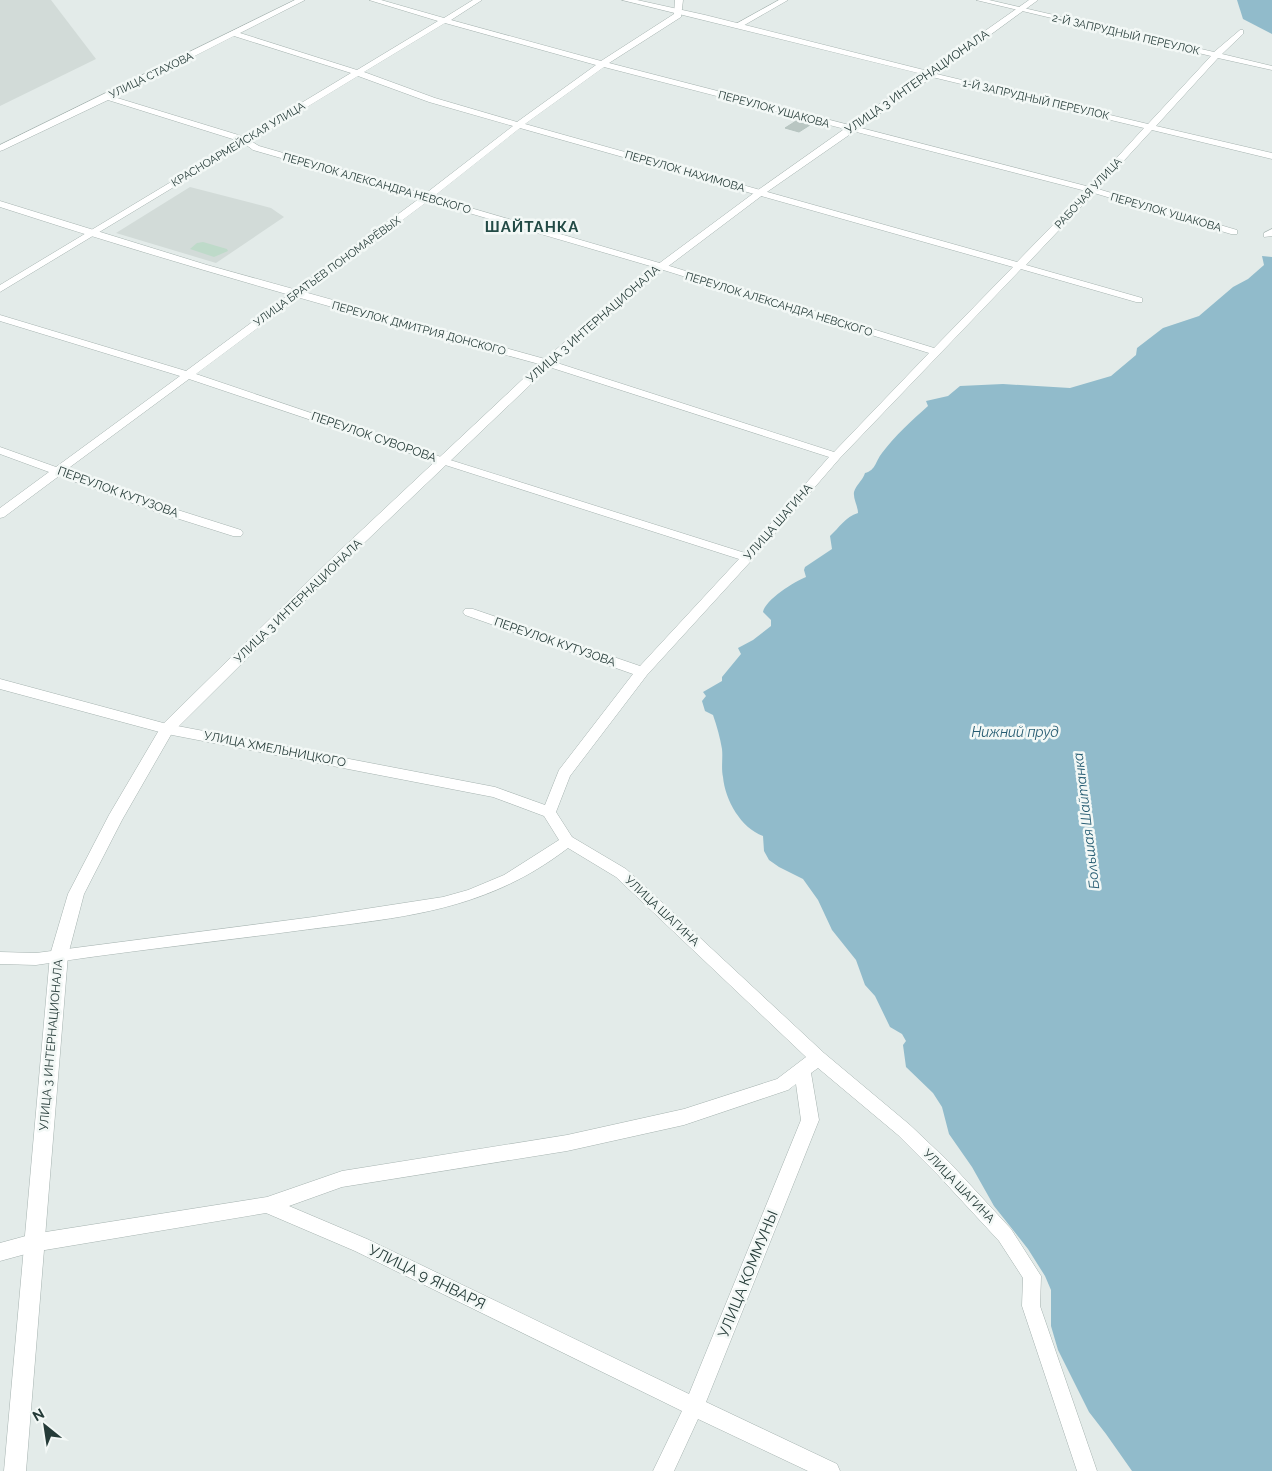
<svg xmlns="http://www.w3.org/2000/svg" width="1272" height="1471" font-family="Raleway,sans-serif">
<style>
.built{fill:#d2dbd8}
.green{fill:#bedac9}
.water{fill:#91bbcb}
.building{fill:#b9c6c2;stroke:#b6c4c0}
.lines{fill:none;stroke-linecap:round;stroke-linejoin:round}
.minor-casing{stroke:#a6b3b0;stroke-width:1}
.tertiary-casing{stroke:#a6b3b0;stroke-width:1}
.minor{fill:#fff;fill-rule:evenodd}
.tertiary{fill:#fff;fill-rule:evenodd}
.labels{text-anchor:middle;stroke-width:5;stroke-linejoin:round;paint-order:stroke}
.far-street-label{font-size:11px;fill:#253b38;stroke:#f3f8f6}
.street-label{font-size:12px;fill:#253b38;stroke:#f3f8f6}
.water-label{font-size:14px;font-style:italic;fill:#255b71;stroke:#f3f8f6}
.far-district-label{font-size:15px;font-weight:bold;letter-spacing:1px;fill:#234b46;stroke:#f3f8f6}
.near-street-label{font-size:15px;fill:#253b38;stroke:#f3f8f6}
</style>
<rect width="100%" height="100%" fill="#e3ebe9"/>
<g class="built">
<polygon points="0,0 51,0 96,59 0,106"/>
<polygon points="190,187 271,208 284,217 216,263 116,233"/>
</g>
<polygon class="green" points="203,242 227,249 228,251 214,257 190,249 197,243"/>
<g class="water">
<polygon points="1237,0 1272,0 1272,34 1243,19"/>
<path d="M1262,256L1272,257V1471H1132L1106,1434L1089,1412L1058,1350L1051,1326V1290L1045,1276L1028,1249L994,1206L972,1167L949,1134L942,1107L933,1093L906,1067L903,1045L906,1041L902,1034L890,1027L875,996L865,985L856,960L832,930L818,900L803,879L779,867L769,860L764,851L763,836C741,828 725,800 723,777C721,768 723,758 722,749C720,738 717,726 713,715L705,711L702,701L706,696L703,692L722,681V677L741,654L738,648L753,640L771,626V620L763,612C765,600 795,581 806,577L804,570L805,567L832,549L830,536C840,527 845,517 858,513C858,506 853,499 854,492C856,485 863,480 865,473C876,470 875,462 882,453C895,436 911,421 928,406L926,401L948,396L960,386L1003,384L1070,388L1111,376L1136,355L1137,348L1163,328L1199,316L1233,287L1248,279L1264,265Z"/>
</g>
<polygon class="building" points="796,121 810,125 799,132 785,128"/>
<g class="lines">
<defs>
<g id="minor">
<path d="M295,0H305L240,33L357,70L438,21L369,0H381L444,18L473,0H482L451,20L601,61L674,14L675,0H683L681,17L609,63L1090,187L1144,128L928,76V72L1148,124L1211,56L976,0H989L1214,52L1240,30H1243V34L1222,54L1272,66V70L1218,58L1156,126L1272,153V159L1152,130L1098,189L1237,230V234H1231L1094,193L1026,265L1142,298V302H1136L1021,269L840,458L751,561L647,675L570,776L556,812L572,837L626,869L824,1053L910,1125L950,1163L1011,1229L1041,1276L1040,1306L1097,1471H1077L1022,1306L1023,1278L999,1241L938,1175L898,1135L818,1068L811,1073L819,1120L706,1402L837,1464L840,1471H808L698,1419L674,1471H653L682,1411L355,1251L266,1213L33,1252L0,1261V1243L33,1234L267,1197L342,1171L567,1135L684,1109L777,1079L806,1057L616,877L568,848C481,915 392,918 288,932C204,943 120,952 36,965L0,964V952L36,953L313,917L443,897L468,890L504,875L559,840L544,816L493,797L167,734L0,689V679L167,724L495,787L545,805L559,770L633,674L465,615L463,612L465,609H473L640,666L739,559L439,463L189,379L66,470L162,505L241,530L243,533L241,536H233L154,511L59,476L4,517L0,518V508L49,472L0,454V447L56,467L180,376L0,321V315L186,371L420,198L253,150L245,144L0,292V285L239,141L108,100L3,150L0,151V145ZM445,23L596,65L517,122L435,98L364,72ZM234,36L351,73L245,137L114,97ZM604,67L1086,191L1017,262L525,124ZM358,76L429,102L513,126L425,194L259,146L251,141ZM520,128L1013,267L934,348L663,264L433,197ZM428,201L657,268L929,353L834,452L551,361H543L542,363L543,365L829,457L745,553L447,459L196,374ZM796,1084L801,1120L689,1394L367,1239L289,1206L342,1187L567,1151L684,1125L788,1090Z"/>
<polygon points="779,0 788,0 741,27 734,25"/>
<polygon points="1272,229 1272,236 1264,237 1264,233"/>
</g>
<path id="tertiary" d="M622,0H637L705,15L928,71L1029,0H1038L934,76L764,194L646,283L551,365L342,564L172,733L122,820L84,894L68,955L26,1471H4L50,955L68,894L109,815L162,725L332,558L539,364C358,315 178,265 0,207V201L207,265L545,359L638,279L758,190L922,74Z"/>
</defs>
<use href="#minor" class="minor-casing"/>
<use href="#tertiary" class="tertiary-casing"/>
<use href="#minor" class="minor"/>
<use href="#tertiary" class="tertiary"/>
</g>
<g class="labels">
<g class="far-street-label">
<text transform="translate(1126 34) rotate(13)" y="4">2-Й ЗАПРУДНЫЙ ПЕРЕУЛОК</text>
<text transform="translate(151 75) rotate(-26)" y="4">УЛИЦА СТАХОВА</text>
<text transform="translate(1036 99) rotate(13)" y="4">1-Й ЗАПРУДНЫЙ ПЕРЕУЛОК</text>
<text transform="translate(774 109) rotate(15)" y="4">ПЕРЕУЛОК УШАКОВА</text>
<text transform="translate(238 144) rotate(-31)" y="4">КРАСНОАРМЕЙСКАЯ УЛИЦА</text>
<text transform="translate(685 171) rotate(16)" y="4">ПЕРЕУЛОК НАХИМОВА</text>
<text transform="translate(377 183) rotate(16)" y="4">ПЕРЕУЛОК АЛЕКСАНДРА НЕВСКОГО</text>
<text transform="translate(1088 193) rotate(-47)" y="4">РАБОЧАЯ УЛИЦА</text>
<text transform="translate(1166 212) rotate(16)" y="4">ПЕРЕУЛОК УШАКОВА</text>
<text transform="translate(327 271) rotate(-36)" y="4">УЛИЦА БРАТЬЕВ ПОНОМАРЁВЫХ</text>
<text transform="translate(779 304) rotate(17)" y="4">ПЕРЕУЛОК АЛЕКСАНДРА НЕВСКОГО</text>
<text transform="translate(419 328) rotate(15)" y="4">ПЕРЕУЛОК ДМИТРИЯ ДОНСКОГО</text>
</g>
<g class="street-label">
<text transform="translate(917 82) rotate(-35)" y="4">УЛИЦА 3 ИНТЕРНАЦИОНАЛА</text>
<text transform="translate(593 324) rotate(-41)" y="4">УЛИЦА 3 ИНТЕРНАЦИОНАЛА</text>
<text transform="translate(374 437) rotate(19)" y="4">ПЕРЕУЛОК СУВОРОВА</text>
<text transform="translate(118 492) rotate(20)" y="4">ПЕРЕУЛОК КУТУЗОВА</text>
<text transform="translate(778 522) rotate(-49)" y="4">УЛИЦА ШАГИНА</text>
<text transform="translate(298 601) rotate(-44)" y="4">УЛИЦА 3 ИНТЕРНАЦИОНАЛА</text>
<text transform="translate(555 642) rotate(19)" y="4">ПЕРЕУЛОК КУТУЗОВА</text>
<text transform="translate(275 749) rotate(11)" y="4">УЛИЦА ХМЕЛЬНИЦКОГО</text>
<text transform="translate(662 911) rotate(43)" y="4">УЛИЦА ШАГИНА</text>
<text transform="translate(51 1045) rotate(-85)" y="4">УЛИЦА 3 ИНТЕРНАЦИОНАЛА</text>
<text transform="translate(959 1186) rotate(46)" y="4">УЛИЦА ШАГИНА</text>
</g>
<g class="water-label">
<text x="1015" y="737">Нижний пруд</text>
<text transform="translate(1086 821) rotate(-97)" y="5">Большая Шайтанка</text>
</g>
<g class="far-district-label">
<text x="532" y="232">ШАЙТАНКА</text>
</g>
<g class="near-street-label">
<text transform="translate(748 1274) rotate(-68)" y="5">УЛИЦА КОММУНЫ</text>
<text transform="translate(427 1277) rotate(26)" y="5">УЛИЦА 9 ЯНВАРЯ</text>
</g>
</g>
<g transform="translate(45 1426) rotate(330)" stroke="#f3f8f6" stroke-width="4" paint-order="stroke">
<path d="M0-4L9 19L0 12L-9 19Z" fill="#253b38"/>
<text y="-8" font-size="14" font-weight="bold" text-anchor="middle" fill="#253b38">N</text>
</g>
</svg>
